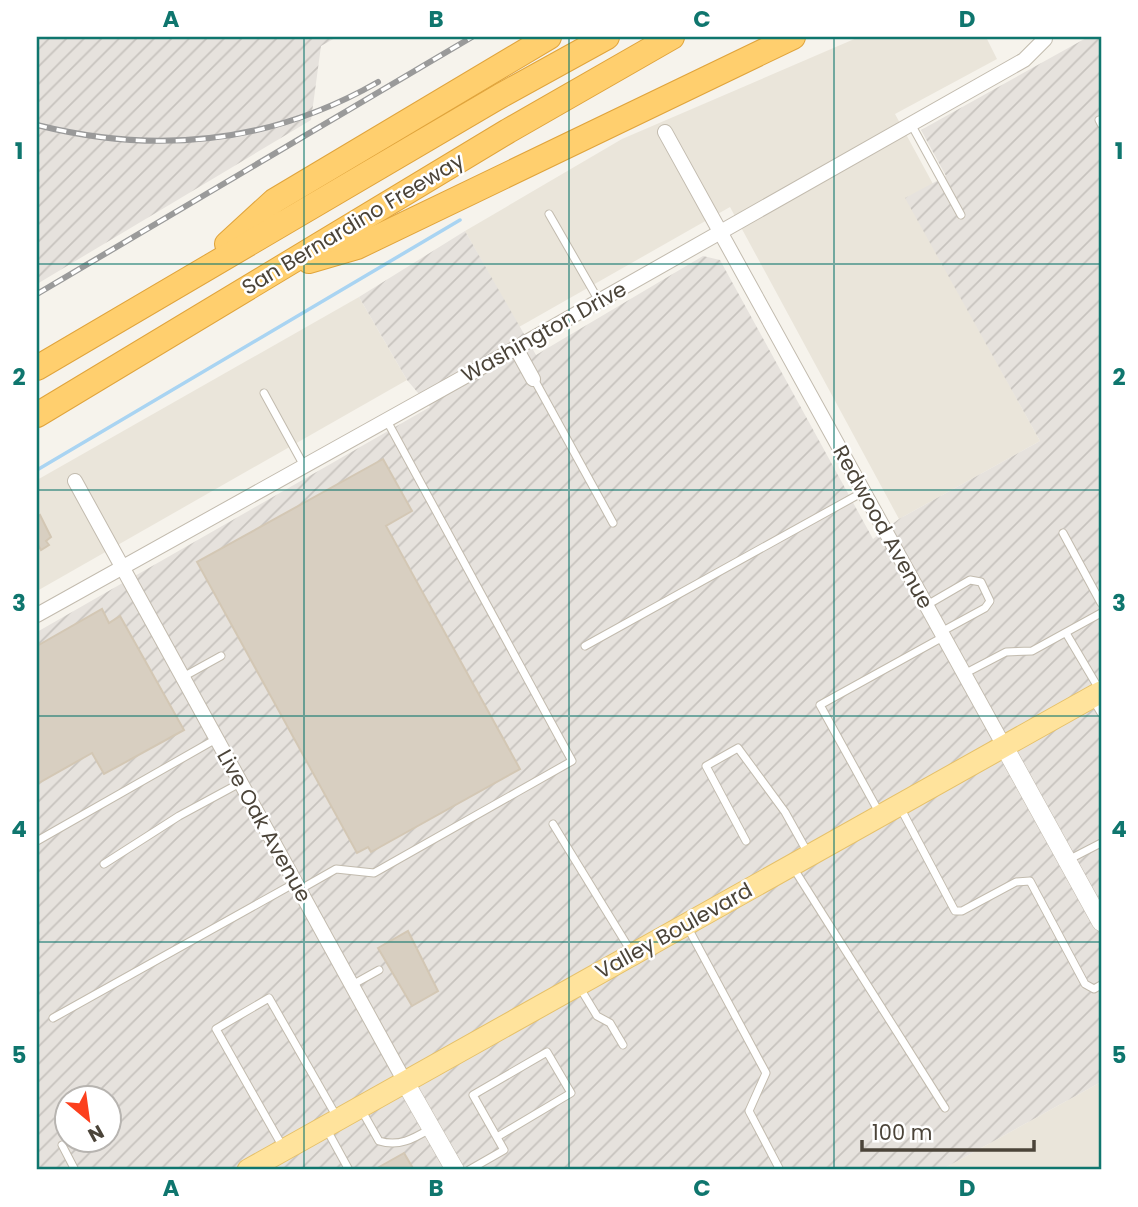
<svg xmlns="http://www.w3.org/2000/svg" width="1138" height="1207" font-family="Poppins,sans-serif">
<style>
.residential{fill:#eae5da}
.industrial{fill:url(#industrial-furrows);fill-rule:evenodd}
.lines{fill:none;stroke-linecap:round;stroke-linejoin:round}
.stream{stroke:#a9d4f2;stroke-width:3.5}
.building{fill:#d8cfc1;stroke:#d3c7b4;stroke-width:2}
.service-casing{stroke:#c2bbae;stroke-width:9}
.minor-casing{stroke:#c2bbae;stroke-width:16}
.tertiary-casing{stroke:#c2bbae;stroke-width:19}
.primary-casing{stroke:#e6c16a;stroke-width:23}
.motorway-casing{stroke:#e0a43c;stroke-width:26}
.service{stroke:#fff;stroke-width:7}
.minor{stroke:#fff;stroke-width:14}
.tertiary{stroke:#fff;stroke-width:18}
.primary{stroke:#ffe39c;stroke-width:21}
.motorway{stroke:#ffcf6e;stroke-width:24}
.rail-casing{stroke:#9a9a9a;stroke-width:6}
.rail{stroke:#fff;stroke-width:3.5;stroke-dasharray:10;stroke-linecap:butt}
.grid{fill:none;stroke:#0f766e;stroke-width:2;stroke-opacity:0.55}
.labels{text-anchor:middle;stroke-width:5;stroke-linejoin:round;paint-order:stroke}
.street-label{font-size:21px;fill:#4b4439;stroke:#fff}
.neatline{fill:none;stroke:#0f766e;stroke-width:2.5}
.grid-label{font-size:23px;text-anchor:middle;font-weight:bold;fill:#0f766e}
</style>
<defs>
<pattern id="industrial-furrows" width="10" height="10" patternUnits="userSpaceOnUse" patternTransform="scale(1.75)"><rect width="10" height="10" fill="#e6e2dd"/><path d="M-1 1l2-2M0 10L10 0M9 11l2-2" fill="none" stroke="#c7c3be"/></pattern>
</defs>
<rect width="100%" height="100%" fill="#f6f3ec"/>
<g class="residential">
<polygon points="859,37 986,37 997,59 895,114 933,184 906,198 1040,441 899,519 730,207 519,327 465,231 622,139"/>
<polygon points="359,297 407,380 37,591 37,480"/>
<polygon points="1101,1082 1101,1170 941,1170"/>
</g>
<g class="industrial">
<polygon points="37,37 337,37 321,46 311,120 37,284"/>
<path d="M1088,37H1101V1082L941,1170H37V632L430,407L407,380L359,297L465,231L536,355L703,256L720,260L873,539L899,519L1040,441L905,198L946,176L921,130ZM66,1098H108V1140H66Z"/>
</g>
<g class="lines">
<polyline class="stream" points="37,470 460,220"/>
</g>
<g class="building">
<polygon points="383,459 412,511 386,526 520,769 371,852 368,847 357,853 197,562"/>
<polygon points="40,515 51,537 46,541 49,545 41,550 37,543 37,517"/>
<polygon points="102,609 109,623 120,616 184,730 104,774 92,753 37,784 37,646"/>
<polygon points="408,931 438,991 412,1006 378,948"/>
<polygon points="404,1153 414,1170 374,1170"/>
</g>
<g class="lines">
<defs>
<g id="service">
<polyline points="1099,120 1101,124"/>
<polyline points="911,124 961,215"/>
<polyline points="549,214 599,301"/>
<polyline points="534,379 613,523"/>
<polyline points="264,393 303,464"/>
<polyline points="1063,533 1101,603"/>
<polyline points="927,605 970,580 981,582 990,601 985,608 941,632"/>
<polyline points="1066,633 1099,689"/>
<polyline points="585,646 863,492"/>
<polyline points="964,674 1006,652 1032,651 1101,613"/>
<polyline points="183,677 221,656"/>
<polyline points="1092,698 1101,713"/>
<polyline points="901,809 955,911 962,911 1016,882 1030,881 1085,984 1094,989 1101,985"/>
<polyline points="880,814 820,705 943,637"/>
<polyline points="553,824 632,953"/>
<polyline points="37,841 216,739"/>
<polyline points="746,841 706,766 738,748 785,812 809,855"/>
<polyline points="1068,860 1101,843"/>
<polyline points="104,864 179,816 240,783"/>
<polyline points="794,869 945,1108"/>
<polyline points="299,890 336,869 374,873 572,761 386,419"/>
<polyline points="688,928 766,1073 749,1111 780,1170"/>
<polyline points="352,985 379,970"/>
<polyline points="580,988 597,1016 610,1023 623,1045"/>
<polyline points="53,1018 295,883"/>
<path d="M362,1111L379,1141C399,1147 413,1139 430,1129"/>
<polyline points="327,1130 349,1170"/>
<polyline points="62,1145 75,1170"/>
<polyline points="284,1149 216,1029 269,998 338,1119"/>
<polyline points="469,1170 504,1150 473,1095 547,1052 571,1093 497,1137"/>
</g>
<g id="minor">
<polyline points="665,132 1004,746"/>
<polyline points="516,348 533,379"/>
<polyline points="75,481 405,1082"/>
<polyline points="37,615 516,348 1024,60 1045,39"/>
</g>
<g id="tertiary">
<polyline points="1004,746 1101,922"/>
<polyline points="405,1082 455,1170"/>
</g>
<polyline id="primary" points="248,1170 1101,692"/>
<g id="motorway">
<polyline points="227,244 274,201 549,37"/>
<polyline points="309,261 357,247 793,37"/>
<polyline points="37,368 500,96 607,37"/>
<polyline points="37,415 508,131 672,37"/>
</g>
</defs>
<use href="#service" class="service-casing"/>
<use href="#minor" class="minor-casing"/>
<use href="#tertiary" class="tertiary-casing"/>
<use href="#primary" class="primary-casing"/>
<use href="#motorway" class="motorway-casing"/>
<use href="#service" class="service"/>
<use href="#minor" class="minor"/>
<use href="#tertiary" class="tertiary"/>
<use href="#primary" class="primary"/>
<use href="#motorway" class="motorway"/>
<defs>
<g id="rail">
<path d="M37,125C157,155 270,144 378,82"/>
<polyline points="37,294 472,37"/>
</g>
</defs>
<use href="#rail" class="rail-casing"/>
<use href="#rail" class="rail"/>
</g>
<path class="grid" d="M304,37V1170M569,37V1170M834,37V1170M37,264H1101M37,490H1101M37,716H1101M37,942H1101"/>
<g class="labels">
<g class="street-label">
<text transform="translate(353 224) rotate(-31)" y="7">San Bernardino Freeway</text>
<text transform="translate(544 332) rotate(-29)" y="7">Washington Drive</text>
<text transform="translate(883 527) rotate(61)" y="7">Redwood Avenue</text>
<text transform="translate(264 826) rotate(61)" y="7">Live Oak Avenue</text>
<text transform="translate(674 931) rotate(-29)" y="7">Valley Boulevard</text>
</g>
</g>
<rect width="1138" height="1207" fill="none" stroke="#ffffff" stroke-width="77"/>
<g transform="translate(88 1119) rotate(151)"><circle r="33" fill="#ffffff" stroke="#b7b4b0" stroke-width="2"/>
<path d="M0-5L12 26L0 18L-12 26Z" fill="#fc3f1d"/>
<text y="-10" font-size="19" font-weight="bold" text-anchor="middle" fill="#4b4439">N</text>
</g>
<path d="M862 1140v10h172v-10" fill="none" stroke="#4b4439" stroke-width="3.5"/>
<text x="872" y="1140" font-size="21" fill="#4b4439" stroke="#ffffff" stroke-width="5" paint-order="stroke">100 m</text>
<rect x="38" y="38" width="1062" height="1130" class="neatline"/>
<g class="grid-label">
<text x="171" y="27">A</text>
<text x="436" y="27">B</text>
<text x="702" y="27">C</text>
<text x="967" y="27">D</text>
<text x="19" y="159">1</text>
<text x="1119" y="159">1</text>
<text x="19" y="385">2</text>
<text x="1119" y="385">2</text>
<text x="19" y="611">3</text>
<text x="1119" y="611">3</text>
<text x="19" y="837">4</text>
<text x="1119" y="837">4</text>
<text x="19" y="1063">5</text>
<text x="1119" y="1063">5</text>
<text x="171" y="1196">A</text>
<text x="436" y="1196">B</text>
<text x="702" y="1196">C</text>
<text x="967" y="1196">D</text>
</g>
</svg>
